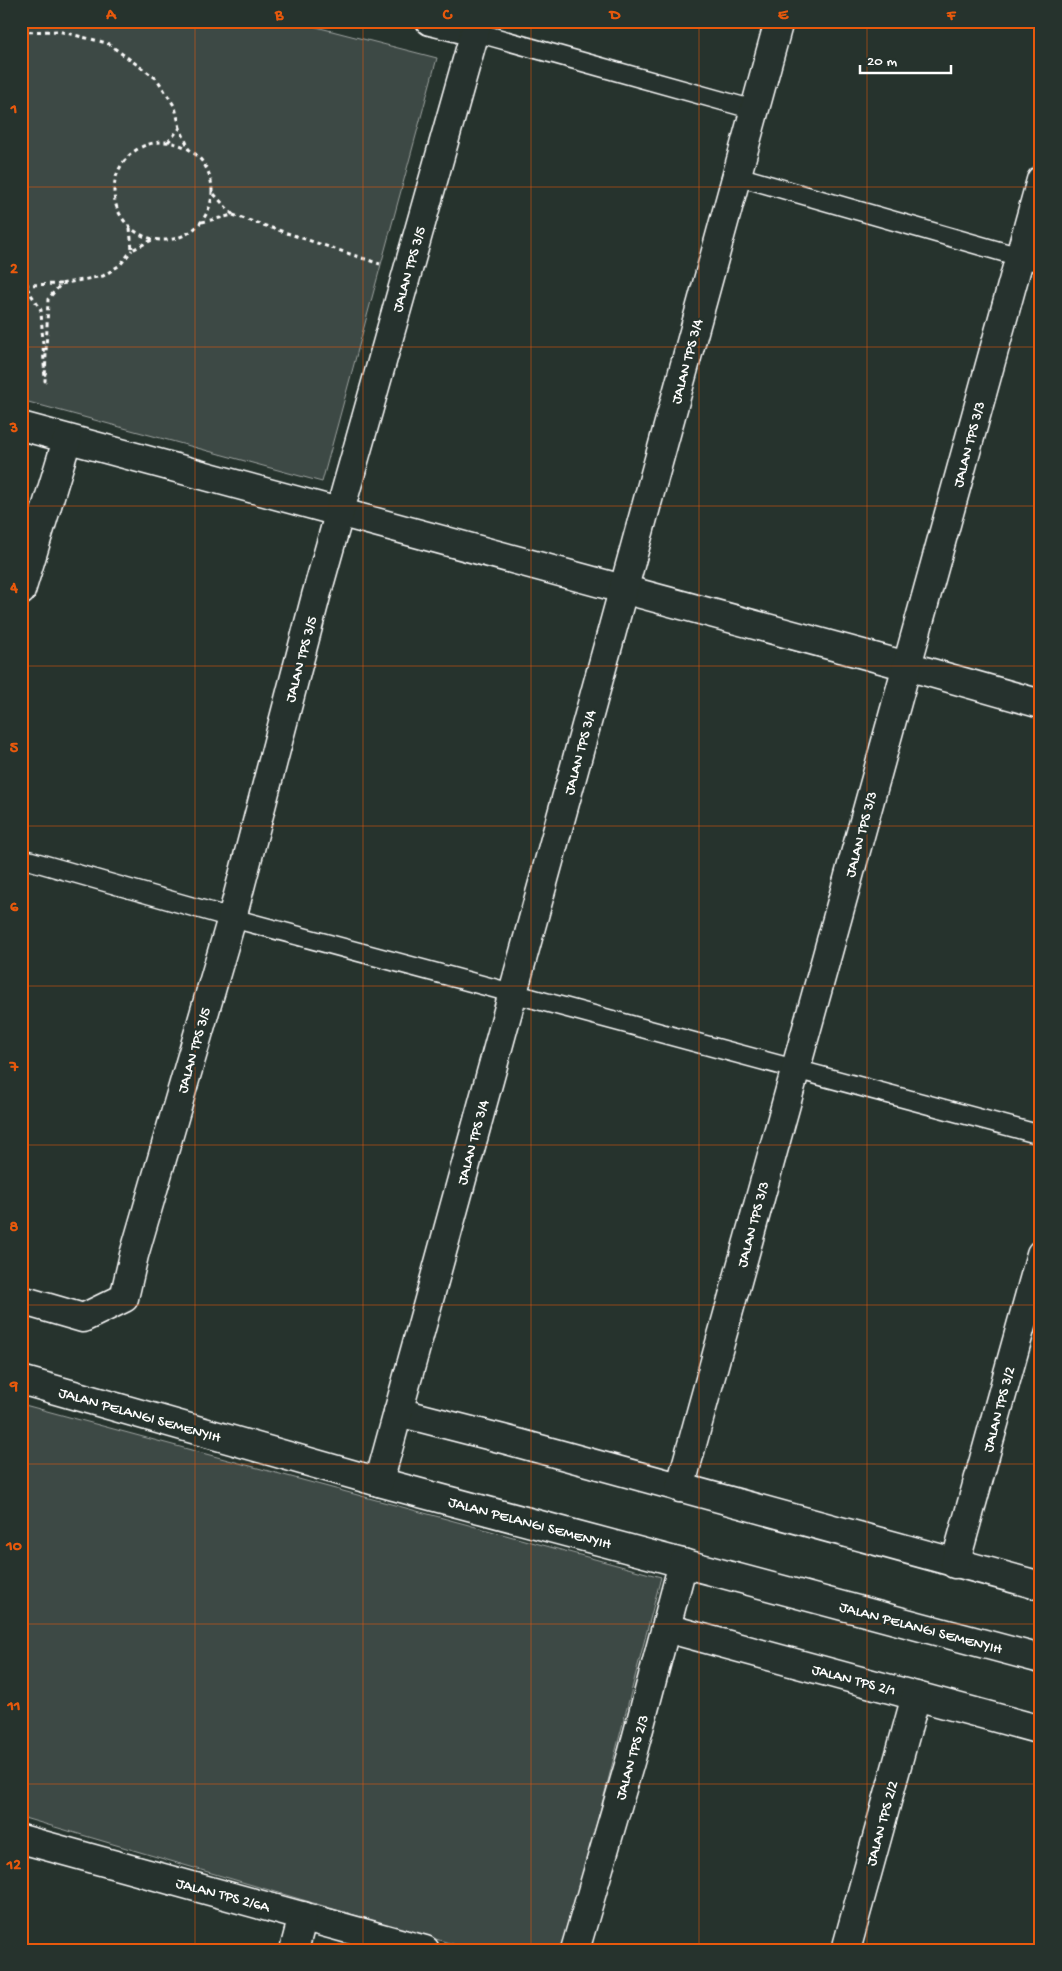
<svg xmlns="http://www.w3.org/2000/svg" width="1062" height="1971" font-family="'Gochi Hand',sans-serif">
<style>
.green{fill:#3e4944;stroke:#9ea4a2}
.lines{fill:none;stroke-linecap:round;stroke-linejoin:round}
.lane-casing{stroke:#fff;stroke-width:21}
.street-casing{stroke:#fff;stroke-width:31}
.path{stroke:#fff;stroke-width:3;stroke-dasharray:4 4;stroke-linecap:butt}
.lane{stroke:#26332d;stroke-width:18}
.street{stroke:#26332d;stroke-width:28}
.grid{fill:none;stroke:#e8590c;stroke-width:1;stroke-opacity:0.55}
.labels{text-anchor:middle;stroke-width:4.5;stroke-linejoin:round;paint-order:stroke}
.street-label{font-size:15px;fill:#fff;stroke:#26332d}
.neatline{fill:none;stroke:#e8590c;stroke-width:2}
.grid-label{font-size:16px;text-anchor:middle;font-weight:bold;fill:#e8590c}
</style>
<rect width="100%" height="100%" fill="#26332d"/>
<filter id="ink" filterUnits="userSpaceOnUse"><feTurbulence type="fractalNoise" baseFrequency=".02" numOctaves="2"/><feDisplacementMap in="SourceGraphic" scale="10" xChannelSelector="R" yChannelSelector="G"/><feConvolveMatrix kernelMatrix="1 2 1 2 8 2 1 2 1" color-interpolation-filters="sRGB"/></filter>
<g filter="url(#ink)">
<g class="green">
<polygon points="21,21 293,21 437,58 322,482 21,400"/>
<polygon points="21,1404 661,1577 564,1950 473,1950 21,1817"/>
</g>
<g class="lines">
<defs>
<g id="lane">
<polyline points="475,32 755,110"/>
<polyline points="737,176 1041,263"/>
<polyline points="21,858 232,918 1041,1135"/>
</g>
<g id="street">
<polyline points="430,21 475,32"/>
<polyline points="21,426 907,666 1041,704"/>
<polyline points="21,591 67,440"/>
<polyline points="21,1300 83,1318 124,1298 134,1255 232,918 316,596 478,21"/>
<polyline points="21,1380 379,1482 1041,1659"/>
<polyline points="398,1412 507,1440 1041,1586"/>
<polyline points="379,1482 779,21"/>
<polyline points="680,1488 1041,180"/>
<polyline points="955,1564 1041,1254"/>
<polyline points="666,1628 1041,1730"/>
<polyline points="21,1839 425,1950"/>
<polyline points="294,1950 303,1916"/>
<polyline points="575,1950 632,1755 683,1563"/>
<polyline points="846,1950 916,1696"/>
</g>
</defs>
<use href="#lane" class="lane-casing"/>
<use href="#street" class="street-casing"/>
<g class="path">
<polyline points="21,32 58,31 107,43 157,79 175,107 180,128"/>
<circle cx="163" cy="191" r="49"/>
<polyline points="168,142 180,128 189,149"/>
<polyline points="233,215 380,264"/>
<polyline points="202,222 233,215 213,193"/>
<polyline points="130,228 132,250 152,240"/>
<polyline points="21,283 25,285 41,310 45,381 48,299 61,284 103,276 120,265 132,250"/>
<polyline points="25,285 61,284"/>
</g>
<use href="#lane" class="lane"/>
<use href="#street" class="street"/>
</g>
</g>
<path class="grid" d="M195,21V1950M363,21V1950M531,21V1950M699,21V1950M867,21V1950M21,187H1041M21,347H1041M21,506H1041M21,666H1041M21,826H1041M21,986H1041M21,1145H1041M21,1305H1041M21,1464H1041M21,1624H1041M21,1784H1041"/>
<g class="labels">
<g class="street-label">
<text transform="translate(408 269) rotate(-74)" y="5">JALAN TPS 3/5</text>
<text transform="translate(686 361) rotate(-75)" y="5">JALAN TPS 3/4</text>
<text transform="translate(968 444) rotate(-75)" y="5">JALAN TPS 3/3</text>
<text transform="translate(300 659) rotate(-75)" y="5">JALAN TPS 3/5</text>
<text transform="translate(579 752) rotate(-75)" y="5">JALAN TPS 3/4</text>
<text transform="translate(860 834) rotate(-75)" y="5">JALAN TPS 3/3</text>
<text transform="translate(193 1050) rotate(-74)" y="5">JALAN TPS 3/5</text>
<text transform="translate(472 1142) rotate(-75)" y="5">JALAN TPS 3/4</text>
<text transform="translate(752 1224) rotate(-75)" y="5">JALAN TPS 3/3</text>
<text transform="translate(998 1409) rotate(-75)" y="5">JALAN TPS 3/2</text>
<text transform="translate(140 1414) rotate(16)" y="5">JALAN PELANGI SEMENYIH</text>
<text transform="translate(530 1522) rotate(15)" y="5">JALAN PELANGI SEMENYIH</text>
<text transform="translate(921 1627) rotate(15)" y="5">JALAN PELANGI SEMENYIH</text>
<text transform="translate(854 1679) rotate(15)" y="5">JALAN TPS 2/1</text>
<text transform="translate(631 1757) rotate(-74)" y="5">JALAN TPS 2/3</text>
<text transform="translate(881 1823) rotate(-75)" y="5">JALAN TPS 2/2</text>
<text transform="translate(223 1894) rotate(15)" y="5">JALAN TPS 2/6A</text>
</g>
</g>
<rect width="1062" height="1971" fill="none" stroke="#26332d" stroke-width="55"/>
<path d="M860 65v8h91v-8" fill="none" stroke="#ffffff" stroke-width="2.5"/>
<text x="867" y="65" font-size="15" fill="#ffffff" stroke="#26332d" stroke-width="4" paint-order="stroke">20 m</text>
<rect x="28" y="28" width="1006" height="1916" class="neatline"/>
<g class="grid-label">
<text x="111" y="19">A</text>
<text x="279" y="19">B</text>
<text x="447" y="19">C</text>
<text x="615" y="19">D</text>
<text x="783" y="19">E</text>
<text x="951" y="19">F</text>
<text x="14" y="113">1</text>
<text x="14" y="273">2</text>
<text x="14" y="432">3</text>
<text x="14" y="592">4</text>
<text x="14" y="752">5</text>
<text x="14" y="911">6</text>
<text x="14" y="1071">7</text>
<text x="14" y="1231">8</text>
<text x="14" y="1390">9</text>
<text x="14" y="1550">10</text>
<text x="14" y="1710">11</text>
<text x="14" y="1869">12</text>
</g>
</svg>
